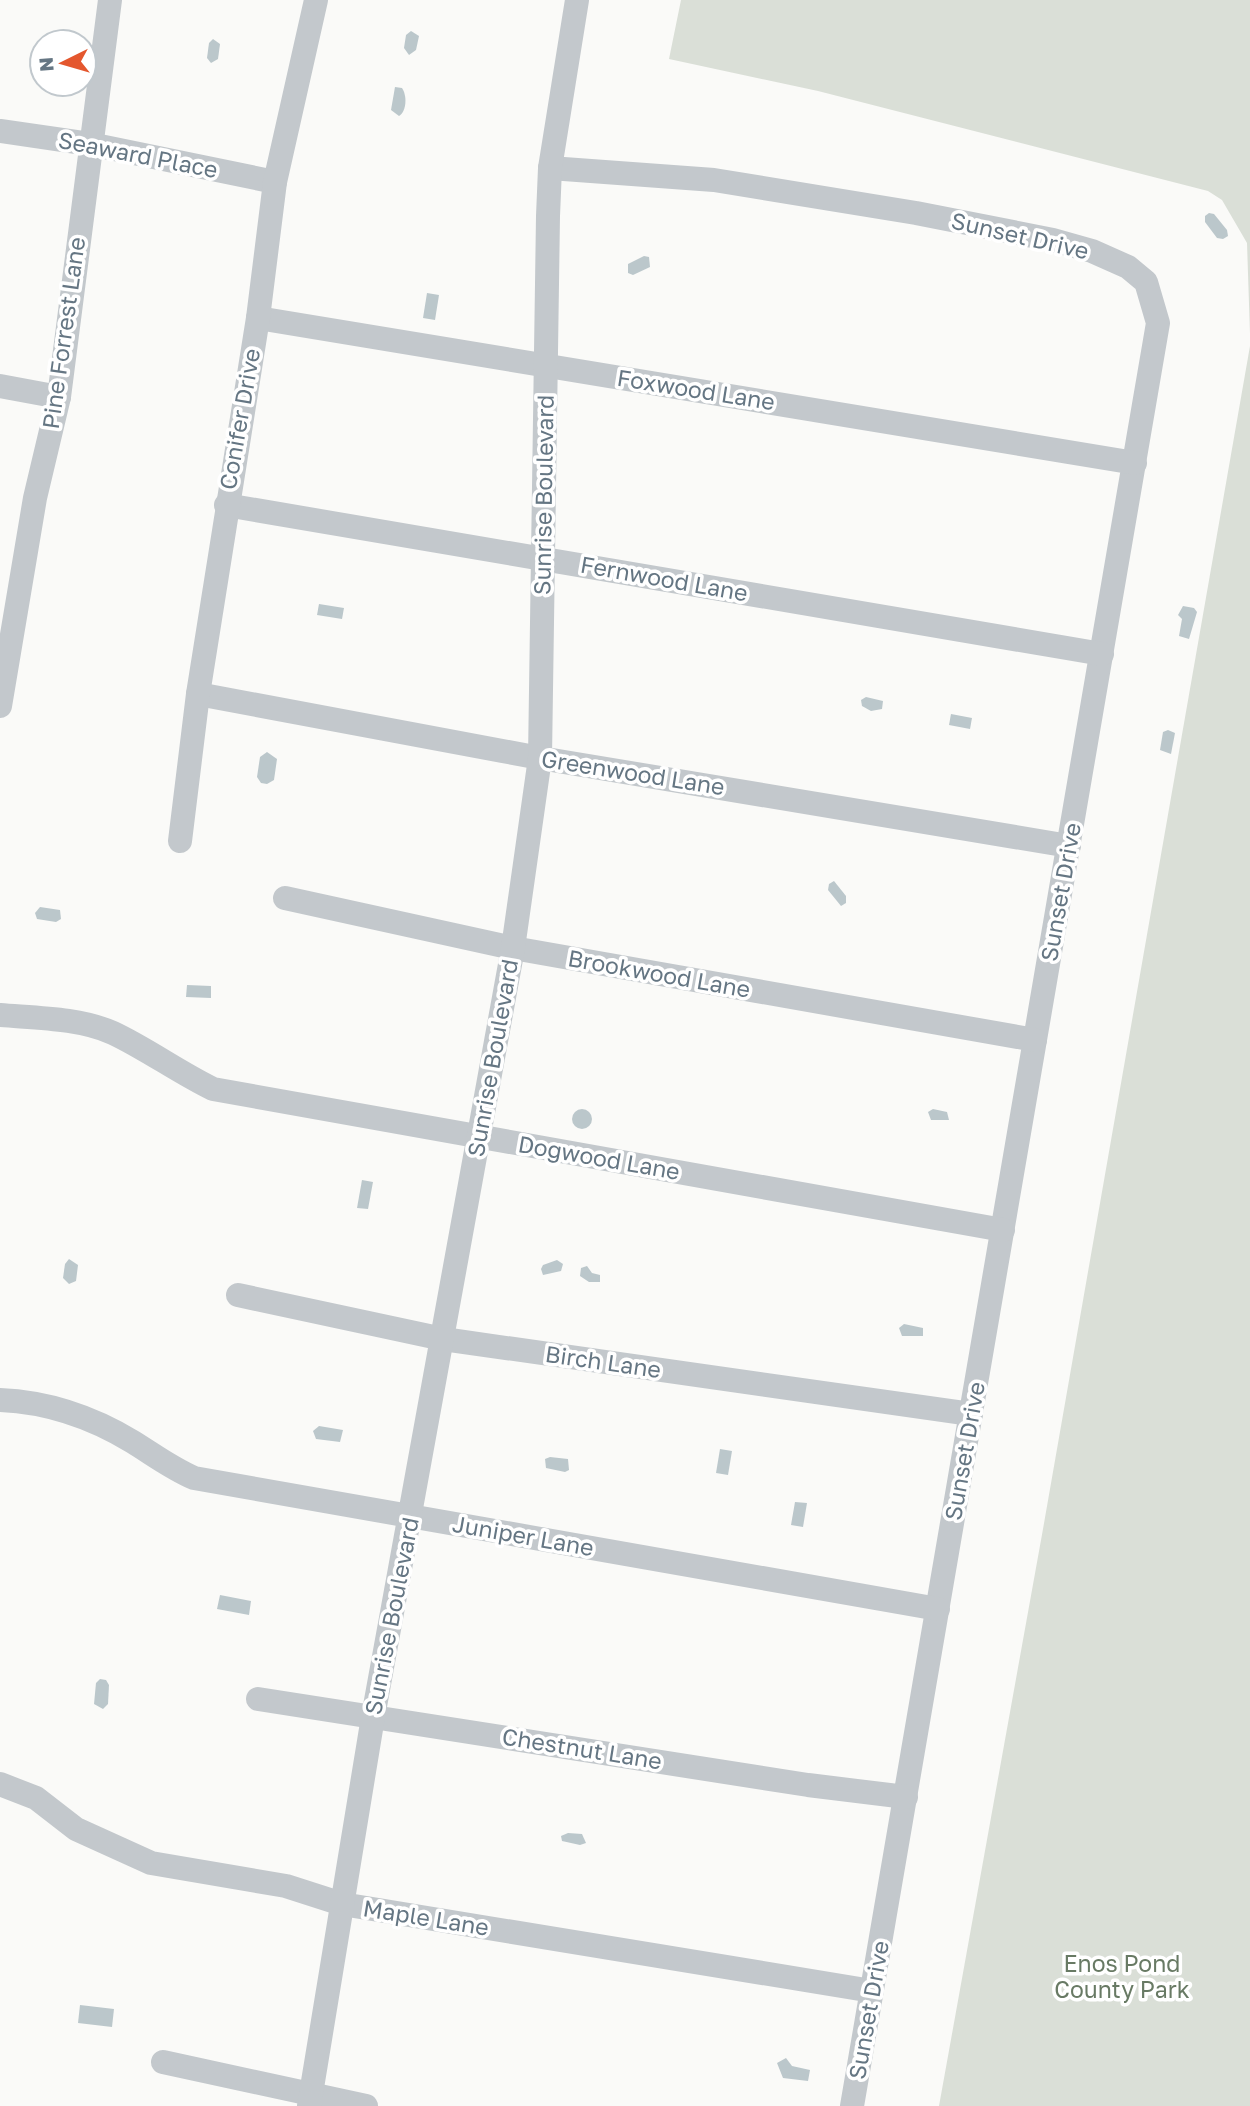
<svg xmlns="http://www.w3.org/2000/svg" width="1250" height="2106" font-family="'Golos Text',sans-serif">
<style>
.green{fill:#dadfd7}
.water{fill:#bbc7cb}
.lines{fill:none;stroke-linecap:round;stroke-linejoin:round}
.minor{stroke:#c3c8cc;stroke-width:24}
.labels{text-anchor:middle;stroke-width:7;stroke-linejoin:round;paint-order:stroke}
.street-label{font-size:23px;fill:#657683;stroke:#fff}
.park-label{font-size:23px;fill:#687a64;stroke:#fff}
</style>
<rect width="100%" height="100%" fill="#fafaf8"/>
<g class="green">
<polygon points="681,0 1250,0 1250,334 1247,243 1222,200 1208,191 818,91 669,59"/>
<polygon points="1250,346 1250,2106 939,2106 1043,1529"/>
</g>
<g class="water">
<polygon points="411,31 419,36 416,50 409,55 404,48 406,35"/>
<polygon points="213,39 220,44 218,59 211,63 207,58 209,43"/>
<path d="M395,87L402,88C407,95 407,111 399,116L391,110Z"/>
<polygon points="1209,213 1214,214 1227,230 1228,236 1223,239 1217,238 1205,222 1205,216"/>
<polygon points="644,256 649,257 650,267 633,275 628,273 628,264"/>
<polygon points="427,293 439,295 435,320 423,318"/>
<polygon points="319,604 344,608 342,619 317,615"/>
<polygon points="1183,606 1194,608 1197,612 1189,639 1179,636 1182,619 1178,615"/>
<polygon points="866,697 883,701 882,709 871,711 862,706 861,700"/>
<polygon points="951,714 972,718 970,729 949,725"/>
<polygon points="1168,730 1175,733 1171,754 1160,750 1163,732"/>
<polygon points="267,752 277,759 274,780 267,784 261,783 257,777 260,757"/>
<polygon points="834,881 846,896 846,903 841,906 828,890 829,884"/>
<polygon points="40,907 60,910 61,919 56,922 37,919 35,913"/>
<polygon points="187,985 211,986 211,998 186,997"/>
<circle cx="582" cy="1119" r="10"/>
<polygon points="933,1109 947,1112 949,1120 931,1120 928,1112"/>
<polygon points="362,1180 373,1182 368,1209 357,1208"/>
<polygon points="69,1259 78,1265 76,1281 69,1284 63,1278 65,1264"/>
<polygon points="557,1260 563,1264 561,1271 543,1275 541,1269 543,1265"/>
<polygon points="587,1266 592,1273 600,1275 600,1282 589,1282 580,1276 581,1268"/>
<polygon points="904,1324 923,1328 923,1336 902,1336 899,1328"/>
<polygon points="319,1426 343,1430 340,1442 316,1439 313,1431"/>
<polygon points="720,1449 732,1451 728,1475 716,1473"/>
<polygon points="550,1457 568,1459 569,1470 565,1472 546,1468 545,1459"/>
<polygon points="795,1502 807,1503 803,1527 791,1525"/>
<polygon points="220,1595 251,1601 249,1615 217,1609"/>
<polygon points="100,1679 106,1680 109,1685 108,1704 103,1709 94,1704 96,1683"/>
<polygon points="568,1833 582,1834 586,1843 580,1845 562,1841 561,1836"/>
<polygon points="80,2005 114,2009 112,2027 78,2023"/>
<polygon points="786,2058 792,2066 810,2070 808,2081 783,2078 777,2063"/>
</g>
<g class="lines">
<g class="minor">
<polyline points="0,131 90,144 275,182"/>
<polyline points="550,168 714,180 916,213 1053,240 1092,251 1128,267 1146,282 1158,323 852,2106"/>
<polyline points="258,318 1135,463"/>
<polyline points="0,386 59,397"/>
<polyline points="226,505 1102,654"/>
<polyline points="198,694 540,758 1069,846"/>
<polyline points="0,706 35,498 59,397 110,0"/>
<polyline points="180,841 198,694 258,318 275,182 316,0"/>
<polyline points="285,898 513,948 1035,1040"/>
<path d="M0,1015C36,1018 80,1018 113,1033C147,1049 178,1072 213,1089L1003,1230"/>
<polyline points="238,1295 443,1339 971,1414"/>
<path d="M0,1400C48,1402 92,1417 133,1442C154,1455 171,1468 194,1478L938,1609"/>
<polyline points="258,1699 808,1785 906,1797"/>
<polyline points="0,1784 36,1798 76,1829 151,1863 286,1886 342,1904 872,1991"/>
<polyline points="163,2062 366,2106"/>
<polyline points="309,2106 373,1717 513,948 540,758 548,216 550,168 577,0"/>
</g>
</g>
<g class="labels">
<g class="street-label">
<text transform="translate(138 155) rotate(11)" y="8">Seaward Place</text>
<text transform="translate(1020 236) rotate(13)" y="8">Sunset Drive</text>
<text transform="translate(64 333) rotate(-82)" y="8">Pine Forrest Lane</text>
<text transform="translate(696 390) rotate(9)" y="8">Foxwood Lane</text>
<text transform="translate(240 419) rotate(-80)" y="8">Conifer Drive</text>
<text transform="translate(544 495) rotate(-89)" y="8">Sunrise Boulevard</text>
<text transform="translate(664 579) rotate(10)" y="8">Fernwood Lane</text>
<text transform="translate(633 773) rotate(9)" y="8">Greenwood Lane</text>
<text transform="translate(1061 892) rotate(-80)" y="8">Sunset Drive</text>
<text transform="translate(659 974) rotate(10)" y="8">Brookwood Lane</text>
<text transform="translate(493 1058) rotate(-80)" y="8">Sunrise Boulevard</text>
<text transform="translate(599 1158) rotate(10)" y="8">Dogwood Lane</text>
<text transform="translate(603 1362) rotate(8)" y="8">Birch Lane</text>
<text transform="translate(965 1451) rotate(-80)" y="8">Sunset Drive</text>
<text transform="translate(523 1536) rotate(10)" y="8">Juniper Lane</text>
<text transform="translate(392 1616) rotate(-79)" y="8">Sunrise Boulevard</text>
<text transform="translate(582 1749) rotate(9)" y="8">Chestnut Lane</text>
<text transform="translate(426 1918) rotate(9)" y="8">Maple Lane</text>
<text transform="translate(869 2010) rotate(-80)" y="8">Sunset Drive</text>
</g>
<g class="park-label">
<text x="1122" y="1972">Enos Pond<tspan x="1122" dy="26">County Park</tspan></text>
</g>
</g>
<g transform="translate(63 63) rotate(265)"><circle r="33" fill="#ffffff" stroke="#c1c8cd" stroke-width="2"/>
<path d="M0-5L12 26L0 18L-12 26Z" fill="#e4572e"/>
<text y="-10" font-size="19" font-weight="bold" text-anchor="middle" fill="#657683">N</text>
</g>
</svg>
